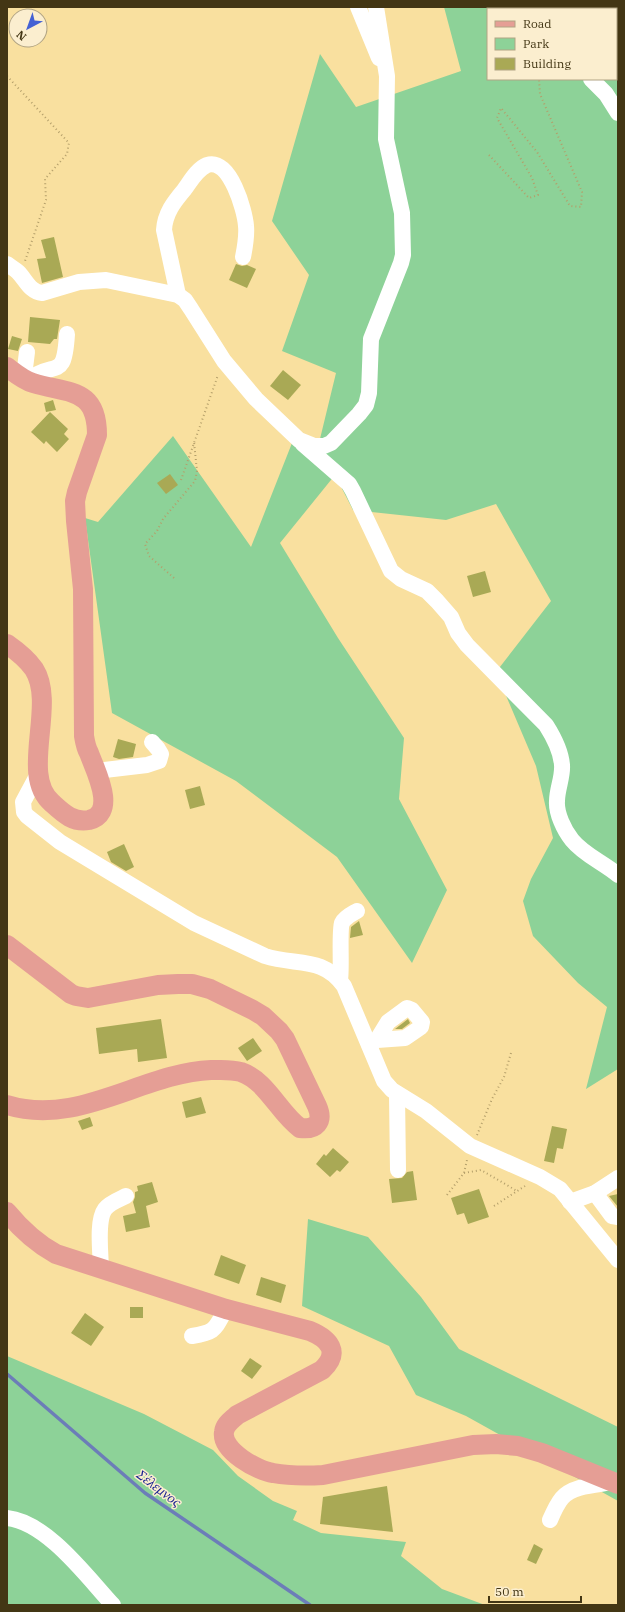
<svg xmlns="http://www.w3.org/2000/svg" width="625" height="1612" font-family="'IBM Plex Serif',serif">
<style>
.green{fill:#8dd298;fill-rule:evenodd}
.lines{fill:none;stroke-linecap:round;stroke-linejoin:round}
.stream{stroke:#6c7db8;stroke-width:3.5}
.building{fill:#a9a955}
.path{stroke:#b49f6a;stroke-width:2;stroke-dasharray:1 3;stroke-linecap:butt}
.minor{stroke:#fff;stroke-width:16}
.major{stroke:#e59e95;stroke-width:20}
.labels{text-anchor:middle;stroke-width:3;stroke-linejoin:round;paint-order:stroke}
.water-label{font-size:14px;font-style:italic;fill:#182191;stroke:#fbeecf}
</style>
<rect width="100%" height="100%" fill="#f9e09f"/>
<g class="green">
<path d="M444,7H618V1069L586,1089L607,1007L578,983L533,936L523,901L531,879L553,838L536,766L496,672L551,601L496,504L446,520L353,510L335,475L280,543L338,638L404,738L399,799L447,890L412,963L337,857L236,781L112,713L85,518L98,522L173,436L251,547L292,443H319L336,373L282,351L309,275L272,221L320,54L356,107L461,71ZM488,9H616V79H488Z"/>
<polygon points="308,1219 368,1237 421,1297 459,1349 618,1427 618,1501 466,1416 416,1395 389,1346 302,1306"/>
<polygon points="7,1356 144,1414 213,1450 238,1476 273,1501 297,1511 293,1520 321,1533 406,1542 401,1556 442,1589 485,1605 7,1605"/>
</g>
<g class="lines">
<polyline class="stream" points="7,1374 145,1493 310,1605"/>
</g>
<g class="building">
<polygon points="54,237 63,277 42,283 37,259 46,258 41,240"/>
<polygon points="236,264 242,266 247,265 256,269 247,288 229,280"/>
<polygon points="30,317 60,320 57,339 54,339 50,344 28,342"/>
<polygon points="12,336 22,339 18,351 8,349"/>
<polygon points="283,370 301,385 288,400 270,386"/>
<polygon points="53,400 56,410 46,412 44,403"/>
<polygon points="50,412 68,429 64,434 69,439 57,452 46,441 44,444 31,432"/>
<polygon points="170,474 178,485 166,494 157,483"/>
<polygon points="485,571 491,592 473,597 467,576"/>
<polygon points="118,739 136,744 133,757 119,759 113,757"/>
<polygon points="200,786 205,805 190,809 185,790"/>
<polygon points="124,844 134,867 126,871 111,862 107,852"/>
<polygon points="359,921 363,935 350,938 351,927"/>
<polygon points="161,1019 167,1058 138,1062 137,1049 99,1054 96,1028"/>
<polygon points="408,1019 410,1023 402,1029 395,1029"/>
<polygon points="253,1038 262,1051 247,1061 238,1048"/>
<polygon points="201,1097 206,1113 186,1118 182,1102"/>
<polygon points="90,1117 93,1126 82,1130 78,1121"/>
<polygon points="552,1126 567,1129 563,1149 557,1148 554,1163 544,1161"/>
<polygon points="333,1148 349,1162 340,1172 337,1170 330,1177 316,1164 324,1154 326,1156"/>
<polygon points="413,1171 417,1200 392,1203 389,1179 402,1178 407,1172"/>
<polygon points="152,1182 158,1202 146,1206 150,1227 126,1232 123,1216 136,1213 133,1202 135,1197 135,1192 138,1191 137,1186"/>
<polygon points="479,1189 489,1217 468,1224 464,1213 457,1215 451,1198"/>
<polygon points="618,1194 618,1207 609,1196"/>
<polygon points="221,1255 246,1265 239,1284 214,1275"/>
<polygon points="261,1277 286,1285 281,1303 256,1295"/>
<rect x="130" y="1307" width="13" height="11"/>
<polygon points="85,1313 104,1327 91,1346 71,1333"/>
<polygon points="250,1358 262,1366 252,1379 241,1371"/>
<polygon points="387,1486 393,1532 320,1524 323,1497"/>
<polygon points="534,1544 543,1549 536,1564 527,1560"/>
</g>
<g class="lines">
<g class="path">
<polyline points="7,76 69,143 67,154 45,179 46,200 25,261"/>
<polyline points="489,155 529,198 538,195 532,178 497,118 501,108 537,152 570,206 581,207 582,192 540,94 539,79"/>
<polyline points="181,480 218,375"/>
<polyline points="174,578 149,556 145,544 157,531 163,519 195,481 197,471 194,442"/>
<polyline points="477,1135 492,1099 504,1077 511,1053"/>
<polyline points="464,1173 481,1170 517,1191"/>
<polyline points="447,1195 464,1173 467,1160"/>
<polyline points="494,1206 525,1186"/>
</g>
<g class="minor">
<polyline points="358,7 379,58"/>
<polyline points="509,7 512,9"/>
<polyline points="591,79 606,94 618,113"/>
<path d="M7,264C11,267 15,269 18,272C26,280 30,292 42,293L79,282L106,280L178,295L185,300L191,309L224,361L256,399L299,440L314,446H324L331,443L359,414L366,405L369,393L371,339L401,263L403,255L402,213L386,139L387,76L376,7"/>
<path d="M178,295L164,230C165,213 174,202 184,190C190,182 197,169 207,165C230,157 245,211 246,226C247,236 245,247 243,257"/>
<polyline points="19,376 25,368 27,352"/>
<path d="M27,381C55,358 64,384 67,334"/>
<path d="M303,444L349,484L353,491L391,571L401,579L427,591L437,601L451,617L458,633L467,645L546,725C553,736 561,751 562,765C563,777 557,789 557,801C556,813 564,830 572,840C584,855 604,863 618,875"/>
<polyline points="96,771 147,765 159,761 161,754 158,749 152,742"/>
<path d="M38,774L23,802L24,812L27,816L60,842L194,923L265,956C296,966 323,956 344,986L384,1081L392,1090L426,1111L470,1146L540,1177L560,1189L618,1260"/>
<path d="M340,980C342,968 339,930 342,923C345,917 352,914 357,911"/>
<polyline points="369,1044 377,1040 405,1038 421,1027 422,1022 412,1010 407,1008 388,1022 377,1040"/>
<polyline points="397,1094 398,1170"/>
<polyline points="595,1193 612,1216 618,1217"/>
<polyline points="570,1202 595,1193 618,1178"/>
<path d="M101,1270C101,1255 96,1221 105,1209C109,1203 120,1199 126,1196"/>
<path d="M192,1336C216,1332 214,1330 226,1309"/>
<path d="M7,1518C47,1522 87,1577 113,1605"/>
<path d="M550,1520C553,1513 557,1504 562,1498C573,1485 598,1485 613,1482"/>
</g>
<g class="major">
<path d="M7,367C15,373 23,380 33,383C68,394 97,387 97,435L77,492L75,501L76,521L83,589L84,736C85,742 86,748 89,753C95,770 118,813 89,820C73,823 63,813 52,803C19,775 57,705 34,669C27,659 17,651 7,644"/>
<path d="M7,945L71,994L76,996L88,998L158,985L178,984H192L210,989L253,1010L263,1016L279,1031L285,1039L317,1106C324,1122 316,1130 300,1128C279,1113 267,1081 241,1072C231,1069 221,1070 211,1070C142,1073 79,1127 7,1105"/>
<path d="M7,1212C21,1229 36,1243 56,1254L226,1309L310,1331C329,1339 341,1352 322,1370L237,1415C232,1420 225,1424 224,1432C221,1451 258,1471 273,1473C290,1476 306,1476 323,1475L473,1445L496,1444L518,1446L542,1453L618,1484"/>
</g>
</g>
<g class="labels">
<g class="water-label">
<text transform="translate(159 1488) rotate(37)" y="5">Σέλεμνος</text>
</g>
</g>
<rect width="625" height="1612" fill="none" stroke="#433614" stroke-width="16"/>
<rect x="487" y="8" width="130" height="72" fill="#fbeecf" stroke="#b1a484"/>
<rect x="495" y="21" width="20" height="6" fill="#e59e95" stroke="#b1a484"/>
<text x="523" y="28" font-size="12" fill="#433614">Road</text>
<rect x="495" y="38" width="20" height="12" fill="#8dd298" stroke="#b1a484"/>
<text x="523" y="48" font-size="12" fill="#433614">Park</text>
<rect x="495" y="58" width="20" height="12" fill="#a9a955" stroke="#b1a484"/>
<text x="523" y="68" font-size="12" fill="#433614">Building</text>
<g transform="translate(28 28) rotate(221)"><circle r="19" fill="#fbeecf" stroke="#b1a484"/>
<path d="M0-3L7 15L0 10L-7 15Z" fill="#4461d4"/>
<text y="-6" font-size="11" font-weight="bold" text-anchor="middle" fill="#433614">N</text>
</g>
<path d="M489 1596v6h92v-6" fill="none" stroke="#433614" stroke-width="2"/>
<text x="495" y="1596" font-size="12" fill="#433614" stroke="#fbeecf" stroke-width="3" paint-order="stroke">50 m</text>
</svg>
